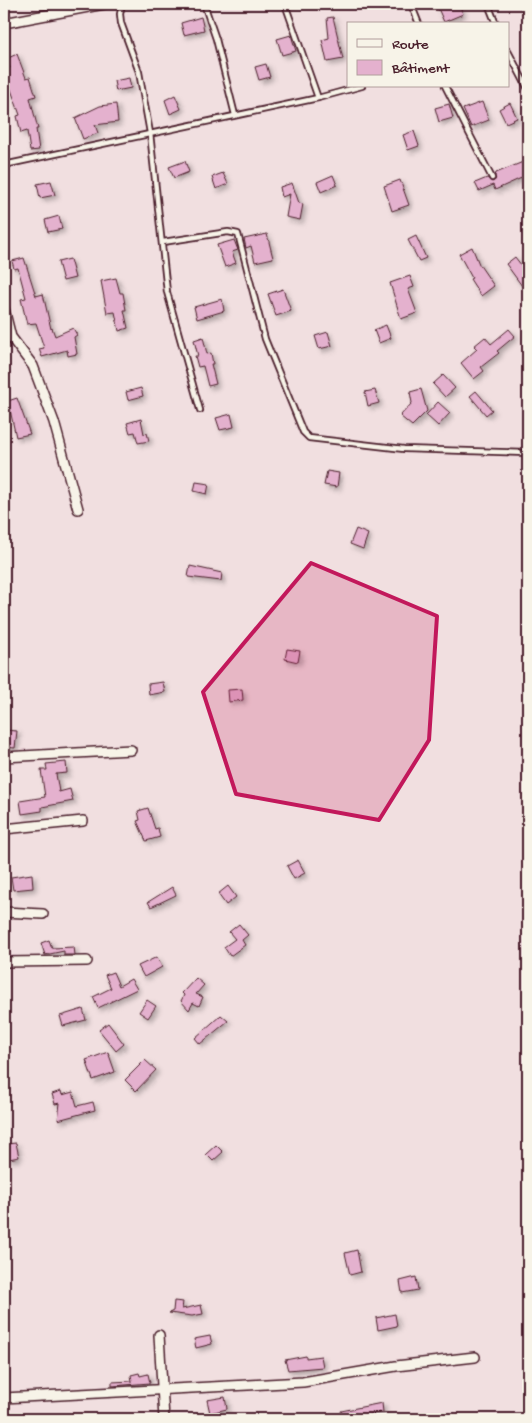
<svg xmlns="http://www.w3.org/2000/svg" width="532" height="1423" font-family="'Gochi Hand',sans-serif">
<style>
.building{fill:#e4b1ce;stroke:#4a1f2b;filter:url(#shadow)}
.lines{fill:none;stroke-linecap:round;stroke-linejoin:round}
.lane-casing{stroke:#4a1f2b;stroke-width:8}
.street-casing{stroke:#4a1f2b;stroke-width:12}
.lane{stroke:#f7f3e8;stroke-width:4.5}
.street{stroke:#f7f3e8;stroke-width:9}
.marked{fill:#c2185b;fill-opacity:0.2;stroke:#c2185b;stroke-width:4;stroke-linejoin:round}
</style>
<defs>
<filter id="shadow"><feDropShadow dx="3" dy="3" stdDeviation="2.5" flood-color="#0004"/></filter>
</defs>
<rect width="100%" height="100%" fill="#f1dfe0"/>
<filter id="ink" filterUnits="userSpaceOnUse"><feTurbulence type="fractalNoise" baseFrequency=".02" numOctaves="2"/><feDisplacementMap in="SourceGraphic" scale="10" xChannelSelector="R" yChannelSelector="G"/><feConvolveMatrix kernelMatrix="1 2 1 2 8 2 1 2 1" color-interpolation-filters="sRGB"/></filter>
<g filter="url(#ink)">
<g class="building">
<polygon points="443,4 459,4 463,14 444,22 437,6"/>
<polygon points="201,17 204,30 184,35 181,23"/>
<polygon points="333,17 343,59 327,62 322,40 329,38 327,18"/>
<polygon points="291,35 296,51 282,55 277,39"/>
<polygon points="17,54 26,78 30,77 36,96 30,98 38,129 36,129 39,150 30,151 27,131 21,133 17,116 20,115 4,70 10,68 6,59"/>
<polygon points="266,64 270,77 259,80 255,67"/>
<polygon points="129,78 131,88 116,91 114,81"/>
<polygon points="175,95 181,109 170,114 165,100"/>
<polygon points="482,102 489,120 471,127 463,109"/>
<polygon points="510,103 517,118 506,123 499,109"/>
<polygon points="116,104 118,122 95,125 98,133 83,139 75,118 100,106"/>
<polygon points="449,104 453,118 439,122 435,108"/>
<polygon points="414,131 419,146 408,150 403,135"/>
<polygon points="185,161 189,172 174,178 169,167"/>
<polygon points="523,162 528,175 495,190 493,185 479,191 475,183 487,178 493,182 496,173"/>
<polygon points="223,173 228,184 216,189 212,177"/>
<polygon points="333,175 337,185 321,192 317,182"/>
<polygon points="400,180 409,205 392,211 384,186"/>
<polygon points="51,181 55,195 40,198 37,184"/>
<polygon points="292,183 299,203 303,204 300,220 286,217 290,194 282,197 280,187"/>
<polygon points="59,216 62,229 48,232 45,220"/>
<polygon points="267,234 273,258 255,262 251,246 246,248 244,239"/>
<polygon points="416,236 426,258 419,261 408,240"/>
<polygon points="234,240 238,250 232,252 236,263 225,267 217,245"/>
<polygon points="472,247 479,264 494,286 481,296 470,279 472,278 459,254"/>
<polygon points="515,257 528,274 528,281 522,286 506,264"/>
<polygon points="24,258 36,296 43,294 51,329 52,328 55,336 73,328 77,335 74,337 77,354 68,356 67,350 42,357 39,349 44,348 36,323 27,324 21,299 26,298 18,268 14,269 12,261"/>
<polygon points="70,259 75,278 63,281 58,262"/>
<polygon points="410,276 414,287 408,289 417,313 401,319 390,283"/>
<polygon points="116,278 120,293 123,293 126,310 124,310 128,328 119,331 115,312 107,313 101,281"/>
<polygon points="283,289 291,311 276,316 268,294"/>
<polygon points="222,299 224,311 197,319 194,307"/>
<polygon points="386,325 391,338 379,343 374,330"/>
<polygon points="509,329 515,336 497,351 499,353 481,367 484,371 474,379 461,363 477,349 474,346 485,337 491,344"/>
<polygon points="328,332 332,346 319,349 315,336"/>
<polygon points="203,337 207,354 211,353 213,364 211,364 216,384 208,386 203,366 198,367 195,356 198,356 194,340"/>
<polygon points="443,375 455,388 445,397 433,384"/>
<polygon points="141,388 143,396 128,400 126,392"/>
<polygon points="421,389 427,411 412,426 400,416 412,403 410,392"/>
<polygon points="375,390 379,403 368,406 365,392"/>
<polygon points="476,391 492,410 486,415 470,396"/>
<polygon points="17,398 30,434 16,437 8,401"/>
<polygon points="438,402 450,413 438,426 426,415"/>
<polygon points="231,414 234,427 220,430 216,418"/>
<polygon points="141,419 144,434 147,433 149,441 138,443 135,432 130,433 127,423"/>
<polygon points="327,471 339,473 337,487 324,485"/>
<polygon points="196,482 209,484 207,494 194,491"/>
<polygon points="356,529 368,534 363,549 350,544"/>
<polygon points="190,566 222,573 221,581 188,577"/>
<polygon points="287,649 300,651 298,662 285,659"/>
<polygon points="163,682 165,692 149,695 148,684"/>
<polygon points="242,689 243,700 229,702 228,690"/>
<polygon points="4,730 17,731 15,748 4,747"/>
<polygon points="66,762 67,773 56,774 59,792 70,789 73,801 42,807 42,811 22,814 20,801 45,797 41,770 47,770 46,764"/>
<polygon points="148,808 155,829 158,828 160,837 146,841 137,821 140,820 138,811"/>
<polygon points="298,860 305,873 294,879 287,866"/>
<polygon points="32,874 33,888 13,890 11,877"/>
<polygon points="228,886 236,897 226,905 218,894"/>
<polygon points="172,887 176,895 151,907 148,902"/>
<polygon points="239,924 248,935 242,940 245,945 230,956 224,947 235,939 229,932"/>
<polygon points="49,940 52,948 74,947 75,955 64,955 64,951 45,955 41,943"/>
<polygon points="157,957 162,967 144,977 138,966"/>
<polygon points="113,972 119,986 131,979 137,989 98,1008 93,997 111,988 105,975"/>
<polygon points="196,978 204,985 196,994 203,997 199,1006 193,1003 189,1010 181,1001 184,995 182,993"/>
<polygon points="147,1000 156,1006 148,1018 139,1012"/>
<polygon points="83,1009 86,1020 63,1026 60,1016"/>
<polygon points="221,1015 228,1021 200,1044 195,1038"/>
<polygon points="108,1023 124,1044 116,1051 99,1030"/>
<polygon points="108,1052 115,1072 93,1080 86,1060"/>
<polygon points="145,1060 156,1070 136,1091 125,1080"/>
<polygon points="61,1091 62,1095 73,1092 77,1106 93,1102 95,1110 58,1120 60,1103 55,1104 52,1094"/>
<polygon points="16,1143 19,1157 9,1159 6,1144"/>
<polygon points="216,1145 223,1152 213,1161 206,1154"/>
<polygon points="357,1250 361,1272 350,1275 345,1253"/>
<polygon points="416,1277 418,1290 402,1293 400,1281"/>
<polygon points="174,1301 183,1302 182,1309 201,1305 203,1314 192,1316 169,1313 173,1311"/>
<polygon points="395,1314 397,1326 378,1330 376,1318"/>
<polygon points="210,1336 212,1344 196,1348 194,1339"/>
<polygon points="306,1356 306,1358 321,1356 323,1367 288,1370 285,1360"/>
<polygon points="139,1373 140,1376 148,1374 150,1383 112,1386 112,1382 132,1381 131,1375"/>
<polygon points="225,1397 227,1409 210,1413 207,1400"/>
<polygon points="382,1403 383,1412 343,1419 341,1411"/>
</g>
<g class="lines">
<defs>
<g id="lane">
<polyline points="122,4 120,14 121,23 139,72 150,133 167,292 200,410"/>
<polyline points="204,4 216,39 235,115"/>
<polyline points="285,4 318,98"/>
<polyline points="411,4 419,24"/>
<polyline points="488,4 496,24"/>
<polyline points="508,51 528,89"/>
<polyline points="445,86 492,178"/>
<polyline points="4,165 318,98 362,86"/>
<polyline points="163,242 228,232 238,234 265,339 303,432 309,438 404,449 528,453"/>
</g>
<g id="street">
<polyline points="4,23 104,4"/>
<polyline points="4,309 11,337 33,366 54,422 78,509"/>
<polyline points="4,757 131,750"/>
<polyline points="4,829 83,821"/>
<polyline points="4,912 43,914"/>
<polyline points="4,962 87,961"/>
<polyline points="159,1335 164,1419"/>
<polyline points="4,1398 303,1382 396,1366 475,1357"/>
</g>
</defs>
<use href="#lane" class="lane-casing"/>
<use href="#street" class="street-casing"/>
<use href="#lane" class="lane"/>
<use href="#street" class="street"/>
</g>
</g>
<path class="marked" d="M311,563L437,616L429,740L379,820L236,794L203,692Z"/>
<rect width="532" height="1423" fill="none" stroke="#f7f3e8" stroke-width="20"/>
<rect x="10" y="10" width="512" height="1403" fill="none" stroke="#4a1f2b" stroke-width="2" filter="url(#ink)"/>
<rect x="347" y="22" width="162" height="65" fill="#f7f3e8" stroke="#b29e9c"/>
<rect x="357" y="39" width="25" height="8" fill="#f7f3e8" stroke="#b29e9c"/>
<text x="392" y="48" font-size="15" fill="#4a1f2b">Route</text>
<rect x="357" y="60" width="25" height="15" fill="#e4b1ce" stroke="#b29e9c"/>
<text x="392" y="72" font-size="15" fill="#4a1f2b">Bâtiment</text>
</svg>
